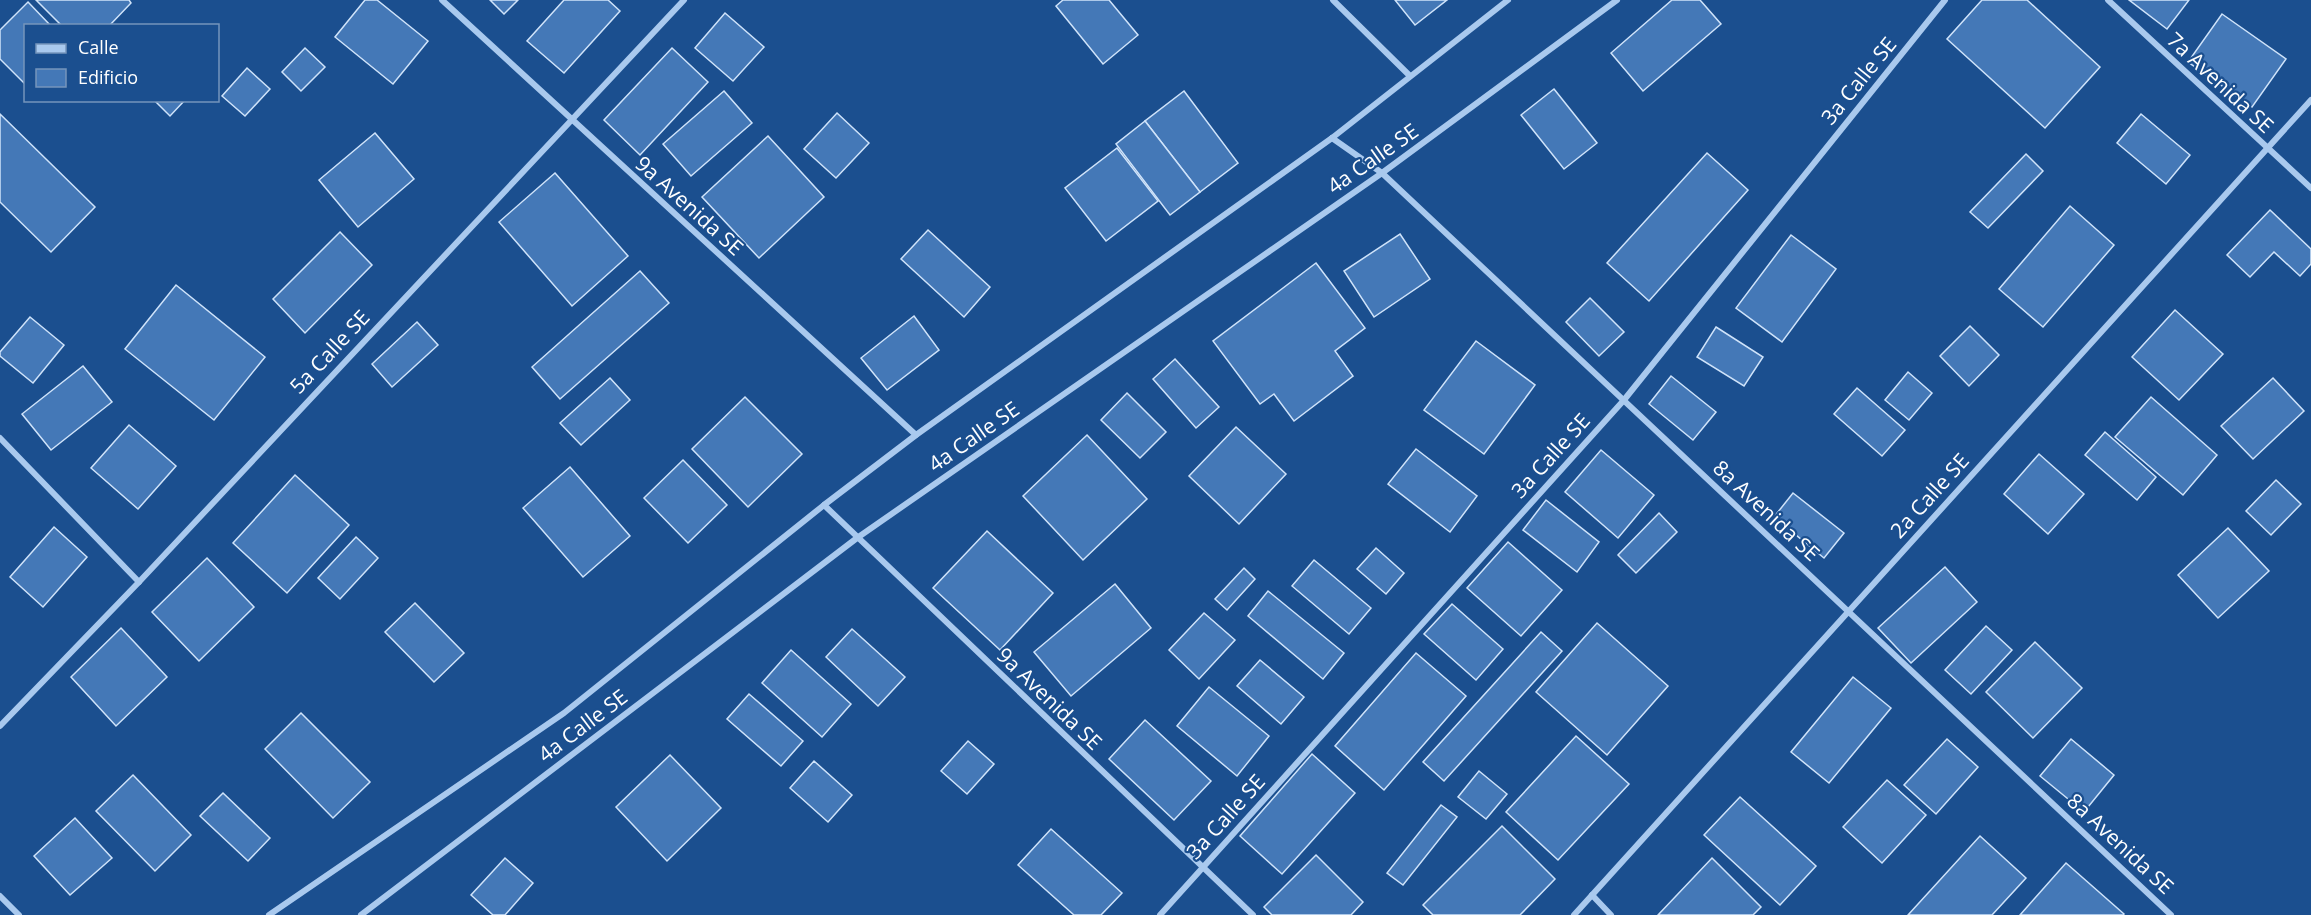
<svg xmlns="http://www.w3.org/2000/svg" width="2311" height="915" font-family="'Open Sans',sans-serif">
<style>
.building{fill:#4478b7;stroke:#cfe3fa;stroke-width:1.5}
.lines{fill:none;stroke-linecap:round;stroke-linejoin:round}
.street{stroke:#a9c9ee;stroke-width:6}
.labels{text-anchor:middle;stroke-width:4.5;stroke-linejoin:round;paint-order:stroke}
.street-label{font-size:21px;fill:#fff;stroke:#1b4f8f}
</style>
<rect width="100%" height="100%" fill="#1b4f8f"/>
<g class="building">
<polygon points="36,0 129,0 131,3 109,26 62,26"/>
<polygon points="365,0 377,0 428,41 393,84 335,37"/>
<polygon points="490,0 518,0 504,14"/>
<polygon points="564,0 608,0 620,11 564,73 527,41"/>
<polygon points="1063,0 1109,0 1138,35 1103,64 1056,6"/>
<polygon points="1395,0 1447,0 1415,25"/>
<polygon points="1672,0 1700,0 1721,24 1643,91 1611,53"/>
<polygon points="1982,0 2027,0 2100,67 2045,128 1947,39"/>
<polygon points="2129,0 2189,0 2167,29"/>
<polygon points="28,2 51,26 26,26 26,85 0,59 0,30"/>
<polygon points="725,13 764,47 733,81 695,48"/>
<polygon points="2222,14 2286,59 2252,107 2188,62"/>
<polygon points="305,48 325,67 301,91 282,72"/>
<polygon points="672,48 708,82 640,155 604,120"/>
<polygon points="247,68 270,89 245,116 222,96"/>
<polygon points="1554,89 1597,143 1564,169 1521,115"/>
<polygon points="724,91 752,123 691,176 663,144"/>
<polygon points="1184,91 1238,163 1200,192 1145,121"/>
<polygon points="154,100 185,100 170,116"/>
<polygon points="837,113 869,143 836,178 804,149"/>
<polygon points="0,114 95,207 51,252 0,202"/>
<polygon points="2141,114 2190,155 2166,184 2117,143"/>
<polygon points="1145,121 1200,192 1170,215 1116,144"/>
<polygon points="375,133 414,179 358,227 319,180"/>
<polygon points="768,136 824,197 759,258 702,197"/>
<polygon points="1117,148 1158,201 1106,241 1065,188"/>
<polygon points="1707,153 1748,190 1649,301 1607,263"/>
<polygon points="2026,154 2043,171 1988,228 1970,212"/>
<polygon points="555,173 628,256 572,306 499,222"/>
<polygon points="2070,206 2114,245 2043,327 1999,289"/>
<polygon points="2270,210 2311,249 2311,264 2300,276 2274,252 2250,277 2227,255"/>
<polygon points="928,230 990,287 964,317 901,259"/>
<polygon points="340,232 372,265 305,333 273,299"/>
<polygon points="1400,234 1430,279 1374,317 1344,271"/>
<polygon points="1791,235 1836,269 1782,342 1736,308"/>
<polygon points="1316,263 1365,328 1335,351 1353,376 1294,421 1274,394 1260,404 1213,341"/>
<polygon points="640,271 669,303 560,399 532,367"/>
<polygon points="176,285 265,357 214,420 125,349"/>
<polygon points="1590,298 1624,332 1599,356 1566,322"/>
<polygon points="2175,310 2223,354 2179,400 2132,357"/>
<polygon points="914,316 939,350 887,390 861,358"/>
<polygon points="30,317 64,345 33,383 0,356 0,352"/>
<polygon points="417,322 438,345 392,387 372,364"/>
<polygon points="1970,326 1999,355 1969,386 1940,356"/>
<polygon points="1716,327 1763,357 1744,386 1697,357"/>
<polygon points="1476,341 1535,385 1484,454 1424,410"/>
<polygon points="1175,359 1219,407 1196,428 1153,379"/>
<polygon points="83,366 112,402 51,450 22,414"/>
<polygon points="1908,372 1932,393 1909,420 1885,400"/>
<polygon points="1671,376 1716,412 1693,440 1649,404"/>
<polygon points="610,378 630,400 581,445 560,423"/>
<polygon points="2273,378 2304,411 2253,459 2221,426"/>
<polygon points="1857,388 1905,430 1882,456 1834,414"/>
<polygon points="1127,393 1166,432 1140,458 1101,420"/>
<polygon points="745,397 802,454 748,507 692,449"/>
<polygon points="2151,397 2217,455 2183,495 2115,437"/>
<polygon points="129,425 176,466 138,509 91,468"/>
<polygon points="1236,427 1286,474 1239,524 1189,476"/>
<polygon points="2105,432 2156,477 2137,500 2085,455"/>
<polygon points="1087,435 1147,499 1083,560 1023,496"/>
<polygon points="1416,449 1477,496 1450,532 1388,484"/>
<polygon points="1601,450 1654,495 1618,538 1565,492"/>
<polygon points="2039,454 2084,494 2048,534 2004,494"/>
<polygon points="683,460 727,505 688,543 644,498"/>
<polygon points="570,467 630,536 583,577 523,508"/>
<polygon points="295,475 349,525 287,593 233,543"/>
<polygon points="2276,480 2301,504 2271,535 2246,511"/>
<polygon points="1793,493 1844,533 1824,558 1774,517"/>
<polygon points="1546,500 1599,542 1577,572 1523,530"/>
<polygon points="1659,513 1677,532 1636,573 1618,555"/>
<polygon points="54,527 87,557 43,607 10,577"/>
<polygon points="2228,528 2269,571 2218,618 2178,575"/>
<polygon points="987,531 1053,593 1000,650 933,588"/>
<polygon points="356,537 378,558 340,599 318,578"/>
<polygon points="1508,542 1562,590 1521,636 1467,588"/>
<polygon points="1376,548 1404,573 1386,594 1357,569"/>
<polygon points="207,558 254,607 199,661 152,612"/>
<polygon points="1314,560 1371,608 1349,634 1292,586"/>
<polygon points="1945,567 1977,602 1911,663 1878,628"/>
<polygon points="1244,568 1255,579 1227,610 1215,599"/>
<polygon points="1115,584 1151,628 1071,696 1034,652"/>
<polygon points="1268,591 1344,653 1323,679 1248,616"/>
<polygon points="415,603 464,653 434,682 385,632"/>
<polygon points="1452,604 1503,649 1476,680 1424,634"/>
<polygon points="1204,613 1235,640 1199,679 1169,650"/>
<polygon points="1597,623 1668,686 1607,755 1536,692"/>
<polygon points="1986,626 2012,650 1971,694 1945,670"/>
<polygon points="121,628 167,677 116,726 71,677"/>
<polygon points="852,629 905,677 878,706 826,657"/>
<polygon points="1541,632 1562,651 1444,781 1423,762"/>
<polygon points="2035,642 2082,688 2033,738 1986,692"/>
<polygon points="791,650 851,704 822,737 762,683"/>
<polygon points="1416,653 1466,696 1384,790 1335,746"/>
<polygon points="1260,660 1304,697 1281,724 1237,686"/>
<polygon points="1853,677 1891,708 1829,783 1791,752"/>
<polygon points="1209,687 1269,736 1237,776 1177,726"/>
<polygon points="749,694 803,741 781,766 727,719"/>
<polygon points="301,713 370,782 333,818 265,749"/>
<polygon points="1145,720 1211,781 1174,820 1109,759"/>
<polygon points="1576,736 1629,784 1558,860 1506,812"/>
<polygon points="1947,739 1978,767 1936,814 1904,785"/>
<polygon points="2071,739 2114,775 2084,812 2040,776"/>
<polygon points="968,741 994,764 967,794 941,771"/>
<polygon points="1312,754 1355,793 1282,874 1240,836"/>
<polygon points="670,755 721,808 667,861 616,807"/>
<polygon points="814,761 852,795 828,822 790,788"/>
<polygon points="1479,771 1507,794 1486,819 1458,797"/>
<polygon points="133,775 191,835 155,871 96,811"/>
<polygon points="1887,780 1926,815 1882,863 1843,827"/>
<polygon points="223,793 270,838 248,861 200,816"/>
<polygon points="1740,797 1816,866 1780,905 1704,835"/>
<polygon points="1441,805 1457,817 1403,885 1387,873"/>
<polygon points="75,818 112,858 70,895 34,856"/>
<polygon points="1502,826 1555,879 1520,915 1433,915 1423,905"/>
<polygon points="1051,829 1122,893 1101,915 1074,915 1018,865"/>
<polygon points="1980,836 2026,878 1992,915 1908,915"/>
<polygon points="1316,855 1363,902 1351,915 1272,915 1264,907"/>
<polygon points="505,858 533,883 505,915 493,915 471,895"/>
<polygon points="1712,858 1761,907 1753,915 1658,915"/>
<polygon points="2066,863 2124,914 2123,915 2020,915"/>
</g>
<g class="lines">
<g class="street">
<polyline points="442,0 916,435"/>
<polyline points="1333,0 1409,75"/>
<polyline points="2108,0 2311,188"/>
<polyline points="1332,138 1382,173 2171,915"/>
<polyline points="0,438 139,582"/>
<polyline points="824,505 1253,915"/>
<polyline points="0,726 139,582 684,0"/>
<polyline points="1592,895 1611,915"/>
<polyline points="0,896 19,915"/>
<polyline points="269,915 564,713 824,505 916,435 1332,138 1508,0"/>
<polyline points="361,915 857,538 1382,173 1617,0"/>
<polyline points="1160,915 1624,400 1945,0"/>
<polyline points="1574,915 2311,100"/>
</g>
</g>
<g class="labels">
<g class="street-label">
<text transform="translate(1859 81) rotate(-51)" y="7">3a Calle SE</text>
<text transform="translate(2220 83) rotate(43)" y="7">7a Avenida SE</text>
<text transform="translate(1373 159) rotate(-35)" y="7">4a Calle SE</text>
<text transform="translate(689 206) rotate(42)" y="7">9a Avenida SE</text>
<text transform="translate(330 352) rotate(-47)" y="7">5a Calle SE</text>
<text transform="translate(974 437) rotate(-35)" y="7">4a Calle SE</text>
<text transform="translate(1551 456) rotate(-48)" y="7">3a Calle SE</text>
<text transform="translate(1930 496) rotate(-48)" y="7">2a Calle SE</text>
<text transform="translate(1766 511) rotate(43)" y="7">8a Avenida SE</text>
<text transform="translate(1049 699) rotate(44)" y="7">9a Avenida SE</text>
<text transform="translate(583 726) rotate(-37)" y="7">4a Calle SE</text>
<text transform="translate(1226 817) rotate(-48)" y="7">3a Calle SE</text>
<text transform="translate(2120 844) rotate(43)" y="7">8a Avenida SE</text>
</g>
</g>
<rect x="24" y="24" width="195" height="78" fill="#1b4f8f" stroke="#7695bc" stroke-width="1.5"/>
<rect x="36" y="44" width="30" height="9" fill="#a9c9ee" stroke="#7695bc" stroke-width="1.5"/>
<text x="78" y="54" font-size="18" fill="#ffffff">Calle</text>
<rect x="36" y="69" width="30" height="18" fill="#4478b7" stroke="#7695bc" stroke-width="1.5"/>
<text x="78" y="84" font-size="18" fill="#ffffff">Edificio</text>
</svg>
